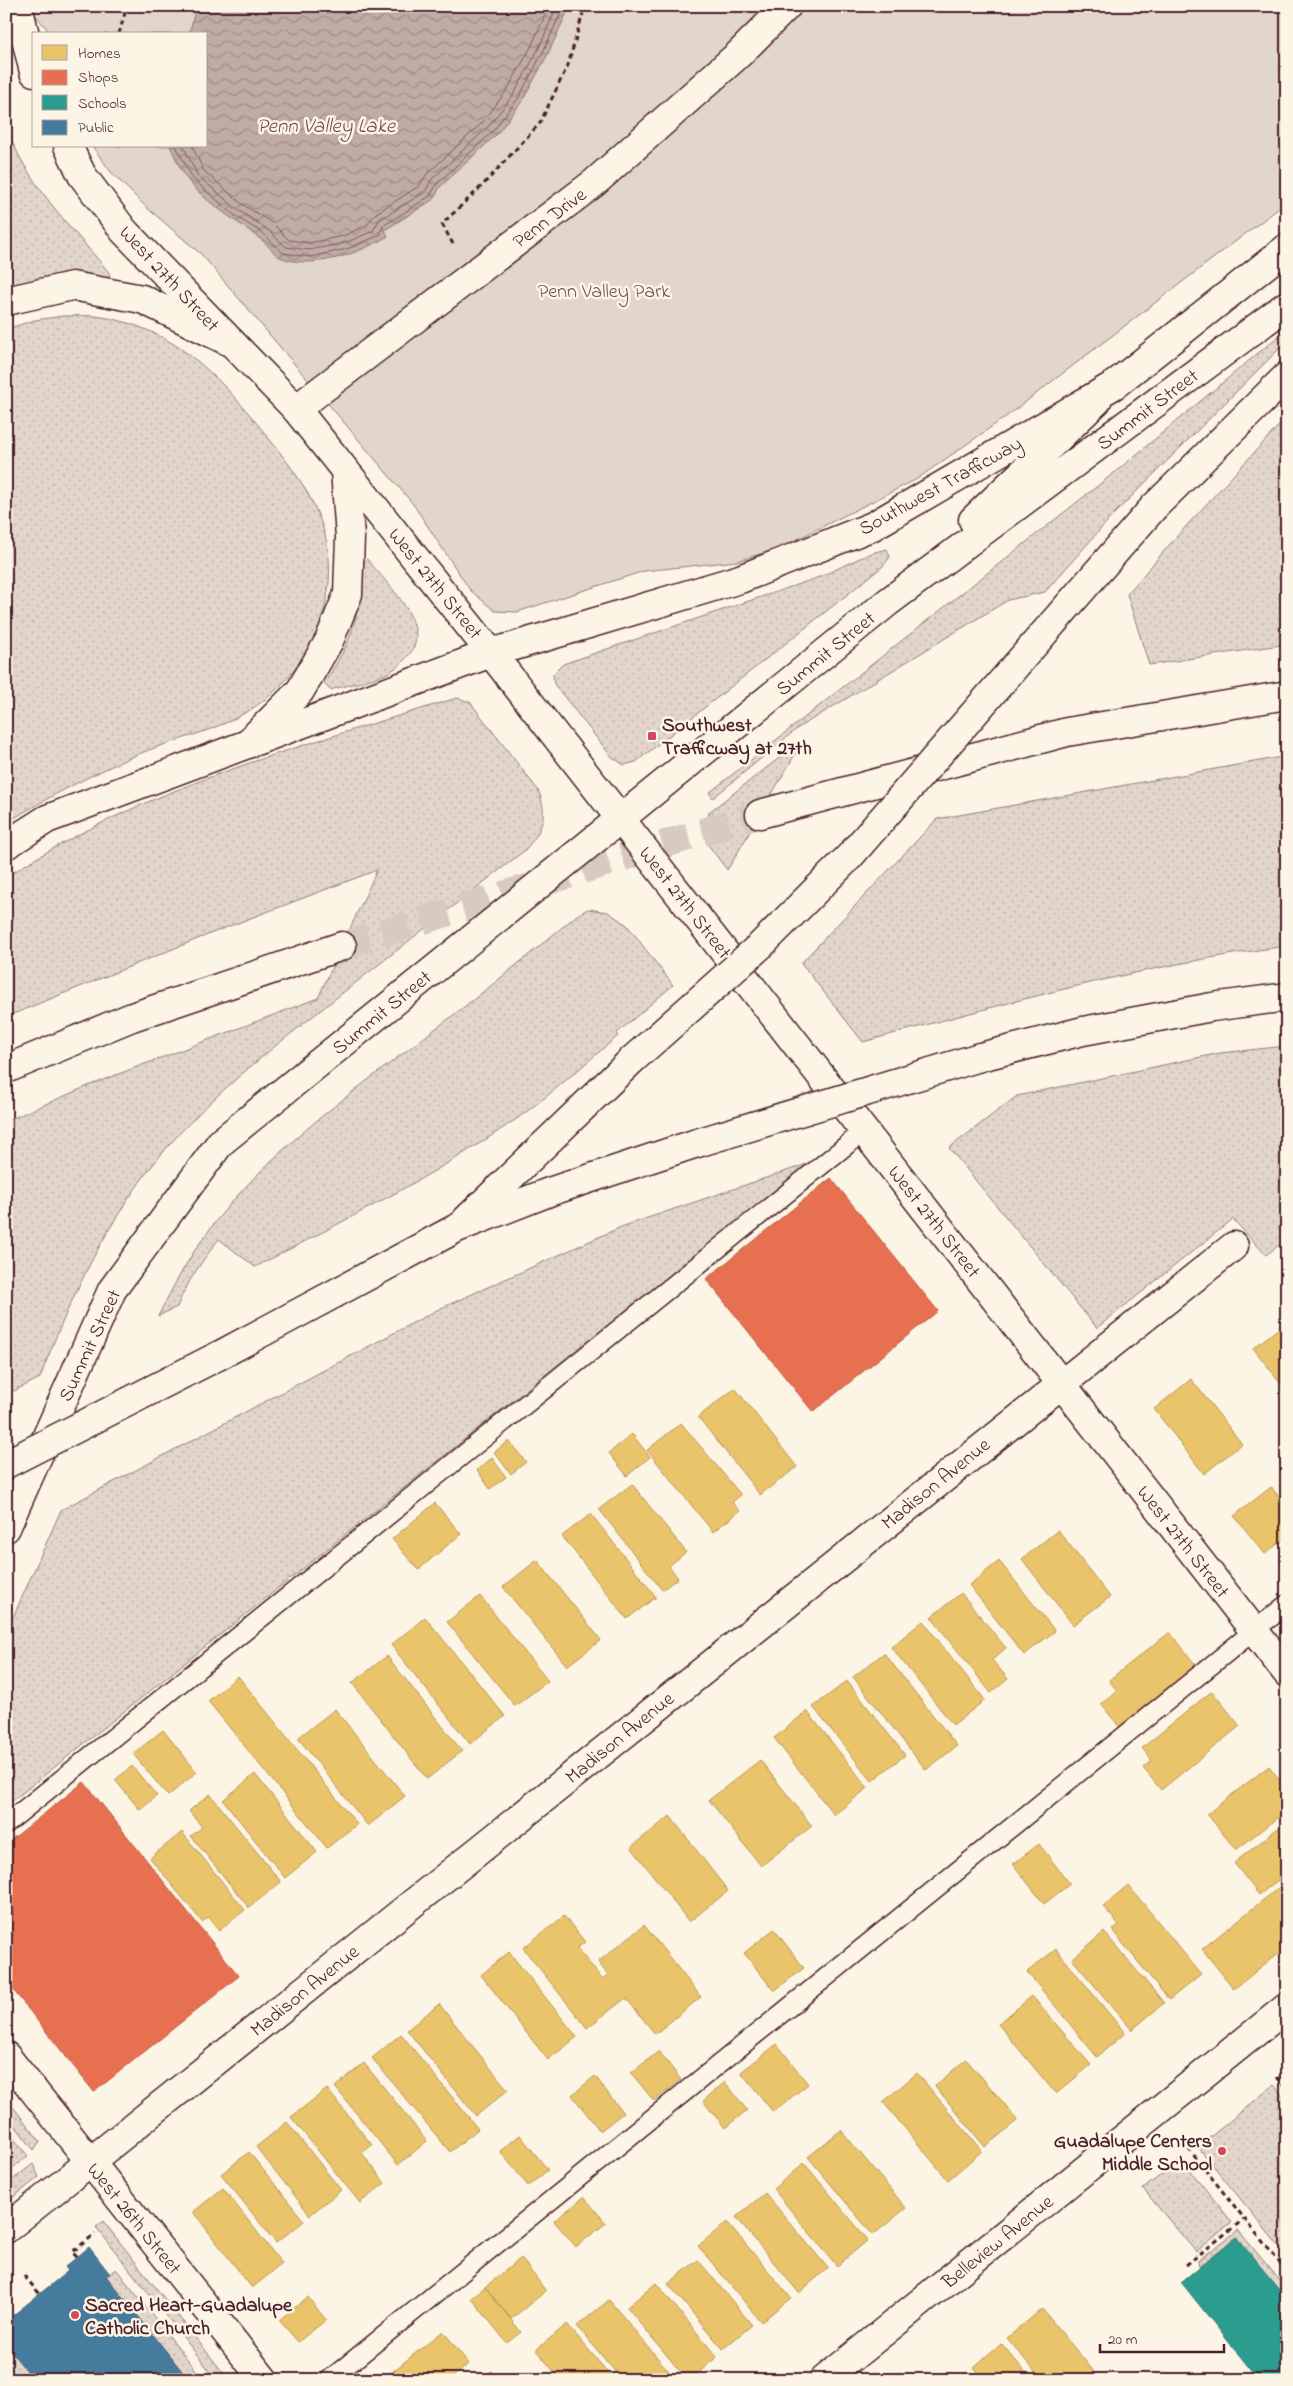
<svg xmlns="http://www.w3.org/2000/svg" width="1293" height="2386" font-family="'Indie Flower',sans-serif">
<style>
.grass{fill:url(#grass-dots);stroke:#967a7a}
.park{fill:#e2d5ca;stroke:#967a7a}
.water{fill:url(#water-waves);stroke:#917474}
.homes{fill:#e9c46a;stroke:#b99257}
.shops{fill:#e76f51;stroke:#b85746}
.schools{fill:#2a9d8f;stroke:#347771}
.public{fill:#457b9d;stroke:#465f7b}
.lines{fill:none;stroke-linecap:round;stroke-linejoin:round}
.shore{stroke:#79575c;stroke-width:1}
.motorway-tunnel{stroke:#d8cac0;stroke-width:28;stroke-dasharray:28 14;stroke-linecap:butt}
.service-casing{stroke:#4a1f2b;stroke-width:21}
.minor-casing{stroke:#4a1f2b;stroke-width:31}
.tertiary-casing{stroke:#4a1f2b;stroke-width:31}
.primary-casing{stroke:#4a1f2b;stroke-width:31}
.motorway-casing{stroke:#4a1f2b;stroke-width:31}
.path{stroke:#4a1f2b;stroke-width:3;stroke-dasharray:5 4;stroke-linecap:butt}
.service{stroke:#fcf5e5;stroke-width:18}
.minor{stroke:#fcf5e5;stroke-width:28}
.tertiary{stroke:#fcf5e5;stroke-width:28}
.primary{stroke:#fcf5e5;stroke-width:28}
.motorway{stroke:#fcf5e5;stroke-width:28}
.motorway-bridge-casing{stroke:#4a1f2b;stroke-width:31;stroke-linecap:butt}
.motorway-bridge{stroke:#fcf5e5;stroke-width:28}
.poi-dot{fill:#d1495b;stroke:#fcf5e5;stroke-width:2}
.labels{text-anchor:middle;stroke-width:5;stroke-linejoin:round;paint-order:stroke}
.street-label{font-size:20px;fill:#4a1f2b;stroke:#fcf5e5}
.park-label{font-size:20px;fill:#704c53;stroke:#fcf5e5}
.poi-label{font-size:20px;font-weight:bold;fill:#4a1f2b;stroke:#fcf5e5;text-anchor:start}
.water-label{font-size:21px;font-style:italic;fill:#6d4950;stroke:#fcf5e5}
</style>
<defs>
<pattern id="grass-dots" width="8" height="8" patternUnits="userSpaceOnUse" patternTransform="scale(1.25)"><rect width="8" height="8" fill="#e2d5ca"/><path d="M2 2h.1M6 6h.1" fill="none" stroke="#c3b6ae" stroke-width="1.8" stroke-linecap="round"/></pattern>
<pattern id="water-waves" width="16" height="10" patternUnits="userSpaceOnUse" patternTransform="scale(1.25)"><rect width="16" height="10" fill="#c0aca5"/><path d="M0 5q4-4 8 0t8 0" fill="none" stroke="#9e8b87"/></pattern>
</defs>
<rect width="100%" height="100%" fill="#fcf5e5"/>
<filter id="ink" filterUnits="userSpaceOnUse"><feTurbulence type="fractalNoise" baseFrequency=".02" numOctaves="2"/><feDisplacementMap in="SourceGraphic" scale="10" xChannelSelector="R" yChannelSelector="G"/><feConvolveMatrix kernelMatrix="1 2 1 2 8 2 1 2 1" color-interpolation-filters="sRGB"/></filter>
<g filter="url(#ink)">
<g class="grass">
<path d="M6,126C25,181 70,226 107,270L110,275L108,280L6,290Z"/>
<path d="M63,316C74,316 86,315 96,316C170,326 214,371 259,426C281,454 306,483 319,517C348,588 314,670 250,710C217,731 176,739 141,753C94,773 48,797 6,823V329L35,320Z"/>
<polygon points="1287,329 1287,341 1113,515 1045,592 1008,600 798,728 713,798 709,793 1119,469"/>
<polygon points="1287,417 1287,644 1149,665 1127,594 1178,535"/>
<path d="M887,549L890,557L882,567L636,762L624,765L611,756L554,684L553,674L563,664L814,579C838,570 864,553 887,549Z"/>
<path d="M367,559C386,583 436,628 407,657C401,664 394,670 386,674C368,681 348,685 330,690L324,683C353,640 360,616 361,565Z"/>
<path d="M457,698L470,702L538,790C549,816 542,831 524,851C459,901 395,952 331,1002C265,1054 199,1104 148,1171C101,1234 67,1305 40,1378L6,1395V1121L95,1083L318,998L377,870L222,929L6,1017V877C143,787 302,746 457,698Z"/>
<polygon points="804,739 731,864 727,870 706,842 709,812"/>
<path d="M1287,756V946C1143,965 1003,1004 863,1042L801,963L937,819Z"/>
<path d="M588,909L608,912L627,925L673,985L617,1033L618,1036C584,1064 551,1095 515,1120C434,1176 344,1221 255,1267L219,1239C202,1261 187,1282 177,1307L158,1316C172,1289 186,1262 204,1237C266,1151 356,1090 439,1026C486,991 532,952 577,915Z"/>
<polygon points="1287,1046 1287,1239 1266,1255 1233,1219 1097,1328 949,1148 1017,1096 1220,1053"/>
<polygon points="810,1163 6,1806 6,1633 61,1510 439,1309 621,1227"/>
<polygon points="1274,2085 1287,2101 1287,2256 1198,2147"/>
<polygon points="6,2098 40,2141 34,2150 6,2114"/>
<polygon points="6,2129 28,2156 6,2173 6,2162 12,2158 6,2150"/>
<polygon points="1181,2159 1232,2222 1196,2252 1143,2189"/>
<polygon points="33,2164 39,2177 6,2203 6,2185"/>
<polygon points="103,2221 229,2380 217,2380 96,2227"/>
<polygon points="1238,2230 1287,2289 1283,2294 1236,2237 1200,2266 1199,2260"/>
<polygon points="116,2269 204,2380 189,2380 106,2276"/>
<polygon points="9,2349 34,2380 6,2380 6,2351"/>
</g>
<polygon class="park" points="28,6 1287,6 1287,202 1007,416 917,479 780,548 737,561 644,571 517,612 495,611 470,590 413,504 202,255 145,206 111,172 92,146 206,146 206,34 51,34"/>
<path class="water" d="M196,6H570L548,54L523,100L497,134L440,187L434,199L385,230L388,236C360,253 315,270 282,258C274,255 267,243 259,238C236,220 210,206 190,183C182,174 176,158 170,146H206V34H189Z"/>
<g class="homes">
<polygon points="1287,1322 1287,1391 1253,1348"/>
<polygon points="1191,1379 1242,1444 1204,1474 1154,1409"/>
<polygon points="735,1388 797,1467 760,1495 698,1417"/>
<polygon points="681,1423 741,1495 732,1502 740,1511 713,1532 647,1450"/>
<polygon points="632,1434 650,1457 627,1476 609,1453"/>
<polygon points="509,1441 526,1462 511,1474 494,1452"/>
<polygon points="492,1458 506,1477 490,1489 477,1470"/>
<polygon points="632,1484 686,1552 669,1566 678,1578 662,1590 599,1509"/>
<polygon points="1271,1487 1287,1506 1287,1537 1265,1554 1234,1516"/>
<polygon points="435,1503 461,1534 418,1570 392,1539"/>
<polygon points="591,1514 656,1597 627,1619 562,1536"/>
<polygon points="1058,1530 1110,1597 1073,1625 1022,1559"/>
<polygon points="537,1560 601,1640 567,1666 503,1587"/>
<polygon points="999,1561 1055,1631 1024,1655 969,1585"/>
<polygon points="961,1593 1006,1648 992,1660 1008,1679 991,1693 931,1617"/>
<polygon points="480,1596 548,1681 515,1706 447,1622"/>
<polygon points="425,1617 505,1716 470,1744 391,1645"/>
<polygon points="923,1621 985,1700 953,1725 891,1647"/>
<polygon points="1170,1632 1198,1668 1121,1729 1101,1704 1117,1691 1109,1680"/>
<polygon points="884,1653 957,1746 926,1770 853,1677"/>
<polygon points="387,1656 462,1751 427,1779 352,1683"/>
<polygon points="238,1676 357,1824 327,1848 208,1701"/>
<polygon points="847,1681 905,1755 872,1781 813,1707"/>
<polygon points="1212,1691 1240,1726 1161,1790 1143,1768 1152,1761 1142,1748"/>
<polygon points="335,1709 405,1796 368,1826 298,1738"/>
<polygon points="807,1711 868,1788 834,1815 774,1738"/>
<polygon points="163,1730 197,1772 168,1796 133,1754"/>
<polygon points="760,1760 812,1826 761,1866 709,1800"/>
<polygon points="132,1766 157,1796 140,1810 115,1780"/>
<polygon points="1269,1766 1281,1782 1287,1777 1287,1810 1236,1850 1207,1814"/>
<polygon points="255,1774 317,1852 285,1878 223,1800"/>
<polygon points="210,1794 281,1882 249,1908 191,1836 202,1827 189,1811"/>
<polygon points="670,1816 728,1891 689,1922 631,1847"/>
<polygon points="1287,1821 1287,1873 1259,1895 1234,1863"/>
<polygon points="182,1832 245,1910 219,1931 209,1917 202,1922 150,1858"/>
<polygon points="1039,1844 1070,1884 1044,1904 1013,1864"/>
<polygon points="1287,1881 1287,1946 1234,1989 1202,1949"/>
<polygon points="1128,1885 1201,1974 1169,2000 1112,1930 1119,1925 1103,1906"/>
<polygon points="564,1916 585,1942 577,1948 602,1979 608,1975 598,1962 644,1925 701,1997 655,2034 626,1998 587,2028 523,1948"/>
<polygon points="774,1929 804,1968 774,1991 744,1953"/>
<polygon points="1104,1932 1164,2003 1132,2030 1072,1959"/>
<polygon points="1056,1949 1125,2033 1097,2057 1027,1972"/>
<polygon points="509,1952 577,2037 548,2060 481,1975"/>
<polygon points="1032,1996 1091,2065 1056,2094 998,2024"/>
<polygon points="439,2004 508,2090 476,2116 407,2030"/>
<polygon points="401,2034 478,2129 450,2152 372,2058"/>
<polygon points="777,2044 808,2084 773,2112 741,2072"/>
<polygon points="659,2051 681,2080 654,2101 631,2073"/>
<polygon points="966,2059 1018,2120 985,2147 935,2086"/>
<polygon points="364,2063 427,2141 398,2165 335,2087"/>
<polygon points="917,2073 982,2151 948,2180 883,2102"/>
<polygon points="595,2076 623,2113 600,2131 572,2095"/>
<polygon points="725,2082 747,2110 725,2128 703,2101"/>
<polygon points="327,2089 372,2145 362,2153 385,2183 360,2203 291,2117"/>
<polygon points="287,2122 341,2190 310,2215 256,2147"/>
<polygon points="841,2130 906,2208 873,2235 808,2157"/>
<polygon points="520,2135 548,2170 528,2186 500,2151"/>
<polygon points="249,2152 304,2221 276,2243 221,2174"/>
<polygon points="804,2163 868,2240 837,2266 773,2189"/>
<polygon points="223,2188 282,2264 252,2288 193,2212"/>
<polygon points="765,2193 828,2268 799,2293 736,2217"/>
<polygon points="584,2197 606,2223 576,2247 554,2221"/>
<polygon points="727,2222 791,2298 761,2322 698,2246"/>
<polygon points="521,2258 546,2291 511,2319 485,2287"/>
<polygon points="698,2260 752,2325 723,2349 668,2284"/>
<polygon points="656,2283 717,2357 690,2380 687,2380 627,2307"/>
<polygon points="485,2287 521,2332 507,2343 471,2298"/>
<polygon points="308,2297 326,2320 298,2342 279,2320"/>
<polygon points="609,2300 676,2380 622,2380 577,2326"/>
<polygon points="1042,2309 1101,2380 1042,2380 1007,2338"/>
<polygon points="567,2324 614,2380 561,2380 536,2350"/>
<polygon points="443,2331 469,2364 449,2380 382,2380"/>
<polygon points="1001,2343 1032,2380 984,2380 974,2367"/>
<polygon points="491,2371 498,2380 480,2380"/>
<polygon points="967,2372 973,2380 958,2380"/>
</g>
<g class="shops">
<polygon points="831,1178 938,1311 813,1412 706,1279"/>
<polygon points="84,1782 239,1976 94,2092 6,1981 6,1844"/>
</g>
<polygon class="schools" points="1236,2237 1283,2294 1287,2291 1287,2380 1259,2380 1181,2282"/>
<polygon class="public" points="89,2247 110,2274 106,2276 189,2380 34,2380 9,2349 6,2351 6,2313 11,2317 68,2271 65,2267"/>
<g class="lines">
<g class="shore">
<polyline points="176,146 193,179 234,215 264,234 283,253 310,257 347,249 380,235 383,226 430,196 437,184 493,131 519,97 543,52 564,6"/>
<polyline points="183,146 198,176 238,210 267,229 286,247 309,250 345,243 373,231 379,220 425,192 432,179 488,127 514,94 538,50 557,6"/>
<polyline points="192,146 204,171 242,204 272,223 289,240 309,243 343,236 367,225 375,214 419,186 427,174 483,122 507,90 531,47 549,6"/>
</g>
<polyline class="motorway-tunnel" points="342,946 760,814"/>
<defs>
<g id="service">
<polyline points="6,1824 864,1131"/>
<polyline points="329,2380 1287,1604"/>
</g>
<g id="minor">
<polyline points="296,409 594,183 739,54 787,6"/>
<polyline points="6,2056 264,2380"/>
<polyline points="6,2229 1234,1246"/>
<polyline points="824,2380 1287,2007"/>
</g>
<g id="tertiary">
<polyline points="18,6 34,72"/>
<polyline points="68,146 82,175 124,231 296,409 491,653 1287,1673"/>
<polyline points="973,520 1097,401"/>
<polyline points="6,1528 112,1290 221,1142 888,602 1287,305"/>
</g>
<polyline id="primary" points="491,653 740,579 873,526 1114,385 1287,248"/>
<g id="motorway">
<polyline points="6,301 72,286 142,299 232,343"/>
<polyline points="1154,507 1287,376"/>
<polyline points="253,738 300,691 329,641 348,594 350,537 345,471"/>
<polyline points="760,814 1067,732 1287,695"/>
<polyline points="6,845 47,819 491,653"/>
<polyline points="980,1057 1083,1031 1212,1007 1287,997"/>
<polyline points="6,1069 132,1017 342,946"/>
<polyline points="466,1220 632,1060"/>
<polyline points="220,1355 457,1228 549,1192 697,1143"/>
</g>
</defs>
<use href="#service" class="service-casing"/>
<use href="#minor" class="minor-casing"/>
<use href="#tertiary" class="tertiary-casing"/>
<use href="#primary" class="primary-casing"/>
<use href="#motorway" class="motorway-casing"/>
<g class="path">
<polyline points="119,34 127,6"/>
<polyline points="453,244 442,224 482,186 540,123 568,65 585,6"/>
<polyline points="1277,2077 1287,2089"/>
<polyline points="1188,2148 1283,2267 1287,2263"/>
<polyline points="77,2257 72,2252 95,2234"/>
<polyline points="1186,2265 1244,2219"/>
<polyline points="24,2276 40,2294"/>
</g>
<use href="#service" class="service"/>
<use href="#minor" class="minor"/>
<use href="#tertiary" class="tertiary"/>
<use href="#primary" class="primary"/>
<use href="#motorway" class="motorway"/>
<defs>
<g id="motorway-bridge">
<polyline points="632,1060 761,945 849,857 1154,507"/>
<polyline points="697,1143 980,1057"/>
<polyline points="6,1464 220,1355"/>
</g>
</defs>
<use href="#motorway-bridge" class="motorway-bridge-casing"/>
<use href="#motorway-bridge" class="motorway-bridge"/>
</g>
</g>
<g class="poi-dot">
<rect x="647" y="731" width="10" height="10" rx="2.5"/>
<circle cx="1222" cy="2151" r="5"/>
<circle cx="75" cy="2315" r="5"/>
</g>
<g class="labels">
<g class="street-label">
<text transform="translate(549 217) rotate(-37)" y="7">Penn Drive</text>
<text transform="translate(170 278) rotate(47)" y="7">West 27th Street</text>
<text transform="translate(1147 409) rotate(-37)" y="7">Summit Street</text>
<text transform="translate(940 485) rotate(-29)" y="7">Southwest Trafficway</text>
<text transform="translate(436 583) rotate(51)" y="7">West 27th Street</text>
<text transform="translate(825 653) rotate(-39)" y="7">Summit Street</text>
<text transform="translate(686 902) rotate(52)" y="7">West 27th Street</text>
<text transform="translate(381 1012) rotate(-39)" y="7">Summit Street</text>
<text transform="translate(935 1221) rotate(52)" y="7">West 27th Street</text>
<text transform="translate(89 1345) rotate(-65)" y="7">Summit Street</text>
<text transform="translate(935 1483) rotate(-39)" y="7">Madison Avenue</text>
<text transform="translate(1184 1541) rotate(52)" y="7">West 27th Street</text>
<text transform="translate(619 1737) rotate(-39)" y="7">Madison Avenue</text>
<text transform="translate(304 1990) rotate(-39)" y="7">Madison Avenue</text>
<text transform="translate(135 2218) rotate(51)" y="7">West 26th Street</text>
<text transform="translate(997 2241) rotate(-39)" y="7">Belleview Avenue</text>
</g>
<g class="park-label">
<text x="604" y="297">Penn Valley Park</text>
</g>
<g class="poi-label">
<text x="662" y="731">Southwest<tspan x="662" dy="23">Trafficway at 27th</tspan></text>
<text x="1212" y="2147" text-anchor="end">Guadalupe Centers<tspan x="1212" dy="23">Middle School</tspan></text>
<text x="85" y="2311">Sacred Heart-Guadalupe<tspan x="85" dy="23">Catholic Church</tspan></text>
</g>
<g class="water-label">
<text x="326" y="132">Penn Valley Lake</text>
</g>
</g>
<rect width="1293" height="2386" fill="none" stroke="#fcf5e5" stroke-width="25"/>
<rect x="12" y="12" width="1268" height="2361" fill="none" stroke="#4a1f2b" stroke-width="2" filter="url(#ink)"/>
<rect x="32" y="32" width="175" height="115" fill="#fcf5e5" stroke="#b59f9b"/>
<rect x="42" y="45" width="25" height="15" fill="#e9c46a" stroke="#b59f9b"/>
<text x="78" y="58" font-size="15" fill="#4a1f2b">Homes</text>
<rect x="42" y="70" width="25" height="15" fill="#e76f51" stroke="#b59f9b"/>
<text x="78" y="82" font-size="15" fill="#4a1f2b">Shops</text>
<rect x="42" y="95" width="25" height="15" fill="#2a9d8f" stroke="#b59f9b"/>
<text x="78" y="108" font-size="15" fill="#4a1f2b">Schools</text>
<rect x="42" y="120" width="25" height="15" fill="#457b9d" stroke="#b59f9b"/>
<text x="78" y="132" font-size="15" fill="#4a1f2b">Public</text>
<path d="M1100 2344v8h124v-8" fill="none" stroke="#4a1f2b" stroke-width="2.5"/>
<text x="1108" y="2344" font-size="15" fill="#4a1f2b" stroke="#fcf5e5" stroke-width="4" paint-order="stroke">20 m</text>
</svg>
